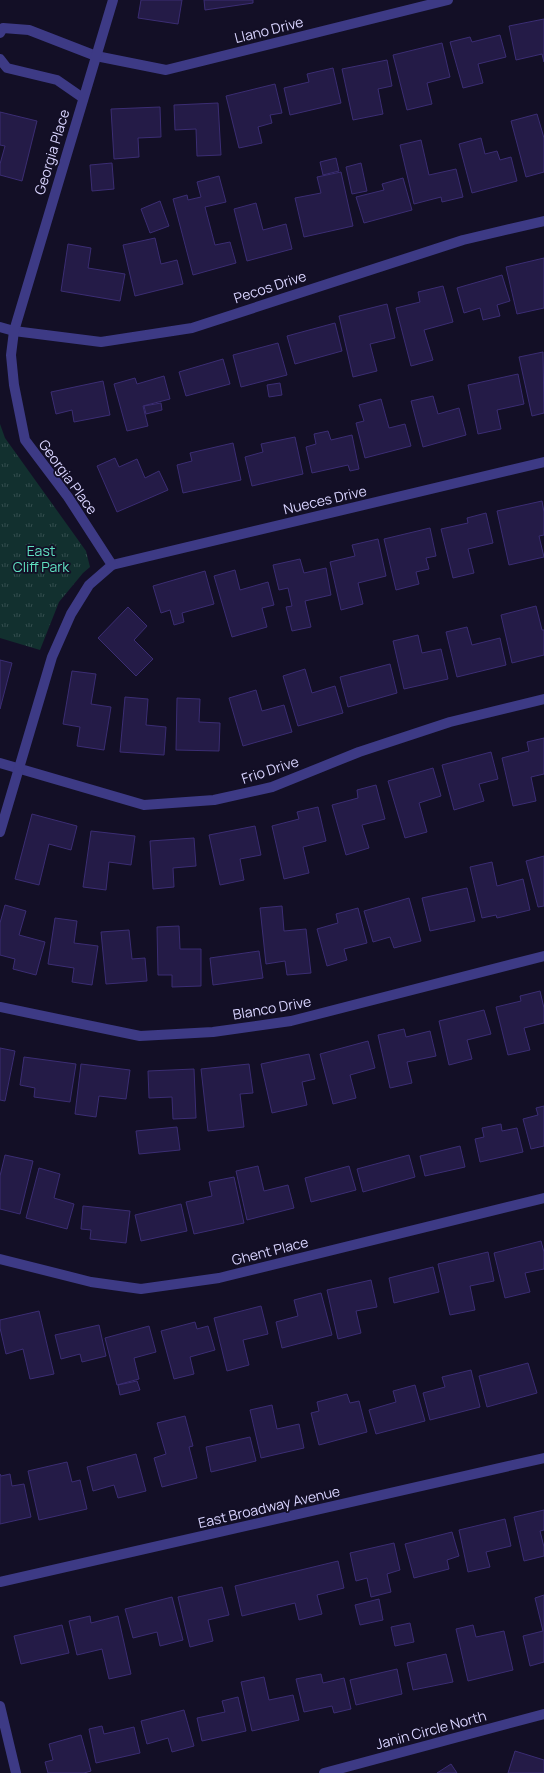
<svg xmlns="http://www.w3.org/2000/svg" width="544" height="1773" font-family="Manrope,sans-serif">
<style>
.park{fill:url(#park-tufts)}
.building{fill:#241b47;stroke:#3b2d73}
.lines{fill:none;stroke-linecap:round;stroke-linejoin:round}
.minor{stroke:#3d3a85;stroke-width:10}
.tertiary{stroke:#3d3a85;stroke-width:10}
.labels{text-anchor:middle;stroke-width:3.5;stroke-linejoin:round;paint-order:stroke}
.street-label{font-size:14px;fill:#d9d4ff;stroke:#130f26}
.park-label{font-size:14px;fill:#5fe0c0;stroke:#130f26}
</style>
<defs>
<pattern id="park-tufts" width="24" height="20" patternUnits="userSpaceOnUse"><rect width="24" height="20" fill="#12302f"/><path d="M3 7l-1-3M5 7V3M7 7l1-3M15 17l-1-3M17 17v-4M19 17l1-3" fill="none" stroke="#344d4e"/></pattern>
</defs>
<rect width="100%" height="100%" fill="#130f26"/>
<polygon class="park" points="0,424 5,438 86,551 90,567 83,573 59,602 40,650 0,638"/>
<g class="building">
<polygon points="141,0 182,0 178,24 138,18"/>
<polygon points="204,0 253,0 253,3 205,10"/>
<polygon points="544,19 544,62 542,54 516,60 509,26"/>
<polygon points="500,35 506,57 478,64 483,83 463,88 450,42 470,37 472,42"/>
<polygon points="442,43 450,77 427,83 432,104 407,110 393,55"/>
<polygon points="387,60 392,86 378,89 383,114 353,120 342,69"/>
<polygon points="333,68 341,103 290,115 284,88 309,82 307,74"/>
<polygon points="275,84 282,113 270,115 272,123 258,127 262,143 239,148 226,96"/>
<polygon points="218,103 221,155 197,156 196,129 175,130 174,105"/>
<polygon points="160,107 161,137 138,138 139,157 114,159 111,109"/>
<polygon points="0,112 37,121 22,181 0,175 0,164 5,146 0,145"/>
<polygon points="537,114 544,138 544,172 526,177 511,121"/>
<polygon points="481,138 485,154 497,151 500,160 511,157 517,181 472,193 459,144"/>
<polygon points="421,140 429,175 456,169 463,197 442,202 441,197 414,204 400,145"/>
<polygon points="336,158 339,171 323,175 320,162"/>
<polygon points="112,163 114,189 92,191 90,165"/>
<polygon points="361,163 367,191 352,194 346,167"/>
<polygon points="341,172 353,226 304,237 295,198 321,193 317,177"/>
<polygon points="219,176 226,202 205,207 215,245 230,242 236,263 193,275 173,199 187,195 188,200 201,197 197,182"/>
<polygon points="403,178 412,210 364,223 356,197 384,190 382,184"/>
<polygon points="160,201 169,226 150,233 141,209"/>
<polygon points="256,203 263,230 286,224 292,249 247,261 234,209"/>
<polygon points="155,238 161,264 177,260 183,284 135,296 123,245"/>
<polygon points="68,244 91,248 88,268 125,274 120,301 61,291"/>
<polygon points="544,258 544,308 517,314 506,267"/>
<polygon points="502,275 510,301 497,305 500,316 483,320 480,308 464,313 457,288"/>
<polygon points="443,286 453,322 424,330 433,360 411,366 396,308 420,302 418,292"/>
<polygon points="387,304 395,338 370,344 377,371 353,377 339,316"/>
<polygon points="335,323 342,351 295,364 287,336"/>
<polygon points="278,343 287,375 241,387 233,355"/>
<polygon points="543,352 544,413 532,416 519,357"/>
<polygon points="223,359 230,384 186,396 179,372"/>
<polygon points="518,374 524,404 497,410 501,429 478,434 468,385"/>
<polygon points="164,376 170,399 143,406 148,426 127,431 114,384 135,378 137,384"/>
<polygon points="103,381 110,415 74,422 72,410 56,414 51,392"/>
<polygon points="280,383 282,395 269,397 267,385"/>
<polygon points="433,396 438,414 459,408 466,435 423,447 411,401"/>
<polygon points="381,399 389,428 405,424 411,446 365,458 356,423 364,421 359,405"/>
<polygon points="161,403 162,410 146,414 144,406"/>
<polygon points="328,431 331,440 352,435 359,469 350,471 348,465 312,473 306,447 316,444 314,434"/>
<polygon points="295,437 303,474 252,486 245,457 263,452 261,444"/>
<polygon points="233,443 241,480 183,493 177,465 192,461 190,453"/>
<polygon points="115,458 119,467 137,459 145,478 159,471 168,490 117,512 97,466"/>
<polygon points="542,501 544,512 544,535 539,536 544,557 509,565 497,511"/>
<polygon points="486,513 493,543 468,549 474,573 453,578 441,529 468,523 467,518"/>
<polygon points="430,528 436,556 426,558 429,569 416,572 419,584 396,590 384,539"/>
<polygon points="378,539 386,576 358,583 363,604 341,610 330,562 355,556 352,545"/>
<polygon points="300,559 304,573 326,568 331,595 305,601 311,627 292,631 286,607 292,606 288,588 279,590 273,565"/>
<polygon points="235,570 240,590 268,582 274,605 262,608 267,627 232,637 214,576"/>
<polygon points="205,571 214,604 182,613 184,622 174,625 170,610 161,613 153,586"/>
<polygon points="536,606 542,630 544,630 544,655 512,663 501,615"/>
<polygon points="128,607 147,626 134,640 153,659 136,676 98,638"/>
<polygon points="467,627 472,645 500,638 506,665 457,677 446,632"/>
<polygon points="418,635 422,653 441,649 448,679 404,689 393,641"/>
<polygon points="0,660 12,663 0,709"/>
<polygon points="390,664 397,693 348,707 340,677"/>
<polygon points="305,669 312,693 335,686 343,713 298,726 283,676"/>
<polygon points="72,671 96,674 91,704 111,707 104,750 77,746 80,727 63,724"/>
<polygon points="256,690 262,711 284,705 292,732 243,746 229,698"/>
<polygon points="125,697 148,699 146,725 166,727 164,755 120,752"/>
<polygon points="177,698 200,699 199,722 220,723 219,751 176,750"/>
<polygon points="544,738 544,774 531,777 536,801 513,806 502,758 529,751 527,742"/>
<polygon points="491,752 498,779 479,784 484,801 454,810 442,765"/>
<polygon points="433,768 441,796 419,803 427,832 405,838 388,781"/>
<polygon points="376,785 385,819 362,825 369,848 346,855 332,805 358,798 357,790"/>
<polygon points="318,807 326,841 303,847 309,873 284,879 272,826 299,819 297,812"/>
<polygon points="32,814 77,826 71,850 49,844 39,885 15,879"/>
<polygon points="255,826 261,855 240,859 244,880 220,885 209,835"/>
<polygon points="91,831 135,836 131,865 109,862 106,890 83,887"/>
<polygon points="194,838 196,866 173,868 174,887 153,889 150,841"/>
<polygon points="544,856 544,906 538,907 526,861"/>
<polygon points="492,862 497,886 523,879 530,910 497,918 496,915 482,918 470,867"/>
<polygon points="467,888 475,921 430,931 422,898"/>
<polygon points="409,898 421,941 394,948 390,937 373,942 364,911"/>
<polygon points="5,905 26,911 19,935 45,942 36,975 13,969 15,959 0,955 0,923"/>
<polygon points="282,906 284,931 306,929 311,973 287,975 285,961 266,964 260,908"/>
<polygon points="358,908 367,943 344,949 347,960 327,966 317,929 338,923 336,914"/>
<polygon points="55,918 77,921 74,943 98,946 92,985 72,982 74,968 48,964"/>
<polygon points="179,926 180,949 201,949 201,986 172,987 172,975 158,975 157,927"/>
<polygon points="129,930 132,959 145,958 147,981 106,984 101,932"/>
<polygon points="259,951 263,978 213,985 210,958"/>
<polygon points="540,991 544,1008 544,1023 524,1028 530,1050 508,1055 496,1007 521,1001 520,996"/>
<polygon points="484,1010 491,1034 467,1040 472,1059 449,1065 439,1021"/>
<polygon points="404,1029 406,1037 430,1031 436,1056 407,1062 412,1083 390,1088 378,1035"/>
<polygon points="368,1041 375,1068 350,1075 356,1098 333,1104 320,1054"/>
<polygon points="0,1048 15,1051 5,1101 0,1100"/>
<polygon points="309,1054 315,1079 302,1082 307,1105 272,1113 261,1064"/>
<polygon points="24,1057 76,1064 70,1102 34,1097 35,1088 20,1085"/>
<polygon points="81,1064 130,1070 126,1099 99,1096 96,1117 75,1114"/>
<polygon points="249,1064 253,1093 240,1094 244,1127 208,1131 201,1069"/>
<polygon points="194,1069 196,1118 173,1119 172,1097 149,1098 148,1071"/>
<polygon points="544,1106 544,1146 531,1149 523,1119 538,1115 536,1108"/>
<polygon points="501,1124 502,1131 517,1128 523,1152 480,1162 475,1139 484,1137 482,1128"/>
<polygon points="177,1127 180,1150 139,1154 136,1131"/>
<polygon points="460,1146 465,1167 425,1176 420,1156"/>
<polygon points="5,1155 33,1161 20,1214 0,1209 0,1176"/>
<polygon points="409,1155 415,1177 363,1192 357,1169"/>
<polygon points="258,1166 264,1191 288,1185 294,1208 247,1220 236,1171"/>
<polygon points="349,1166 356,1190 311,1202 305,1178"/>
<polygon points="39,1168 60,1174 54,1198 74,1204 67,1229 26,1218"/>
<polygon points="234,1177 244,1223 194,1234 186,1202 212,1196 209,1182"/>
<polygon points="181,1204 187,1231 141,1241 135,1215"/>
<polygon points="83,1206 130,1211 126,1243 90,1239 91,1230 81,1229"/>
<polygon points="541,1241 544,1252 544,1269 525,1273 530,1292 505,1298 494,1253"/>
<polygon points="488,1252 494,1281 470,1286 475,1310 450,1315 438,1264"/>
<polygon points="433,1267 439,1292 394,1303 389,1278"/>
<polygon points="371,1280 377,1307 356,1311 361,1333 338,1339 327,1290"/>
<polygon points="321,1293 332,1335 282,1348 276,1322 298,1316 294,1300"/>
<polygon points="261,1306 268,1334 243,1340 249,1365 227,1371 214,1318"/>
<polygon points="39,1311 54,1374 30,1379 23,1349 6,1354 0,1328 0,1320"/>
<polygon points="195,1322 197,1329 208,1326 215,1350 190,1357 194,1374 174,1379 161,1331"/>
<polygon points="99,1325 106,1356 82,1362 80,1354 61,1359 55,1335"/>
<polygon points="149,1326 156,1352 134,1358 139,1379 117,1385 105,1338"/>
<polygon points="528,1363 537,1393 487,1407 479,1376"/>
<polygon points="471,1370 480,1407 430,1420 423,1393 445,1387 442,1377"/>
<polygon points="137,1381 140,1390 120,1395 118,1385"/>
<polygon points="415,1385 425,1421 376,1434 369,1410 396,1402 393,1391"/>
<polygon points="347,1394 350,1403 359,1401 367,1432 319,1445 311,1413 319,1411 317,1402"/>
<polygon points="272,1405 277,1429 299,1424 304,1448 261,1458 250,1410"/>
<polygon points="185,1416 193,1446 189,1447 197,1478 162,1487 154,1458 166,1454 157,1423"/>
<polygon points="250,1437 256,1461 211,1472 206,1447"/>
<polygon points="136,1454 146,1491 118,1498 114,1485 93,1491 87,1467"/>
<polygon points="67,1462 72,1482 80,1480 87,1509 39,1520 28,1471"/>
<polygon points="0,1474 1,1476 10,1474 12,1486 24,1484 31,1517 0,1524"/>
<polygon points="544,1510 544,1530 540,1531 544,1547 544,1556 524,1561 514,1517"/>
<polygon points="505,1519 511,1546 486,1552 490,1567 468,1572 459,1530"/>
<polygon points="452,1532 459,1556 447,1560 449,1569 414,1578 405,1544"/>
<polygon points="394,1543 400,1570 387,1574 391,1592 371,1597 367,1578 356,1581 350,1553"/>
<polygon points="338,1561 344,1588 317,1595 322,1614 299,1620 295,1603 242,1616 235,1586"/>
<polygon points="222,1587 229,1615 208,1620 213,1641 190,1647 178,1597"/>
<polygon points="544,1595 544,1662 530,1666 523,1636 543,1631 535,1598"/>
<polygon points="172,1597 183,1640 160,1646 157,1632 133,1638 125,1609"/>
<polygon points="379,1599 383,1620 360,1625 355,1605"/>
<polygon points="90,1616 91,1623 118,1616 131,1674 109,1679 102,1649 77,1655 69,1621"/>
<polygon points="410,1623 414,1642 395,1646 391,1627"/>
<polygon points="62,1625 69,1653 21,1664 14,1636"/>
<polygon points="473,1625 476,1637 504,1631 513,1670 468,1681 456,1629"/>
<polygon points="446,1654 453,1682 413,1690 407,1663"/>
<polygon points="397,1669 402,1694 356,1705 350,1680"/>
<polygon points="321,1674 323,1683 344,1678 351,1709 334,1713 332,1706 304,1712 296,1679"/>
<polygon points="264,1677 269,1700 293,1695 299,1720 252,1731 241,1682"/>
<polygon points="238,1697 246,1731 202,1741 197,1718 225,1712 222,1701"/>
<polygon points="184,1710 194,1746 172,1752 168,1738 147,1744 141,1721"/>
<polygon points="102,1726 104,1734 134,1727 140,1753 96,1763 89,1729"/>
<polygon points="81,1735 91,1771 84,1773 48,1773 45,1762 53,1760 49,1744"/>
<polygon points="515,1751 544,1760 544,1773 508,1773"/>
<polygon points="451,1764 457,1773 437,1773"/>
</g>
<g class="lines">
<g class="minor">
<polyline points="0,33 3,28 29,30 96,56 166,70 448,0"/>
<polyline points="0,59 7,68 57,80 83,98"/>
<polyline points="0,327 14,331 101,342 192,328 463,240 544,221"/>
<polyline points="112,565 544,462"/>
<polyline points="0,763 144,805 214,800 272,787 359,752 450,722 544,699"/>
<polyline points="0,832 52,657 71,614 89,585 112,565 68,497 25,440 14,385 11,355 14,331 113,0"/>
<polyline points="0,1007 140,1036 213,1032 291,1021 544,956"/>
<polyline points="0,1259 91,1282 141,1289 219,1278 544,1198"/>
<polyline points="0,1706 16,1773"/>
<polyline points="324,1773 544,1714"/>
</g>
<polyline class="tertiary" points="0,1582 544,1458"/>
</g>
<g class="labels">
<g class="street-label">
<text transform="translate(269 30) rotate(-14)" y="5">Llano Drive</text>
<text transform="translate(52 152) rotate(-73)" y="5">Georgia Place</text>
<text transform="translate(270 287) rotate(-18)" y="5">Pecos Drive</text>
<text transform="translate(68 477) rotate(54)" y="5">Georgia Place</text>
<text transform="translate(325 500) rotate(-13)" y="5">Nueces Drive</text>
<text transform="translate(270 770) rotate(-18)" y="5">Frio Drive</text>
<text transform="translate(272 1008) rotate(-10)" y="5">Blanco Drive</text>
<text transform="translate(270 1251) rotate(-14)" y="5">Ghent Place</text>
<text transform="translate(269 1507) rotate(-13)" y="5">East Broadway Avenue</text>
<text transform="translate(431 1730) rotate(-15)" y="5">Janin Circle North</text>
</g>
<g class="park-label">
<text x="41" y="556">East<tspan x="41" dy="16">Cliff Park</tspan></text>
</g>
</g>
</svg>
